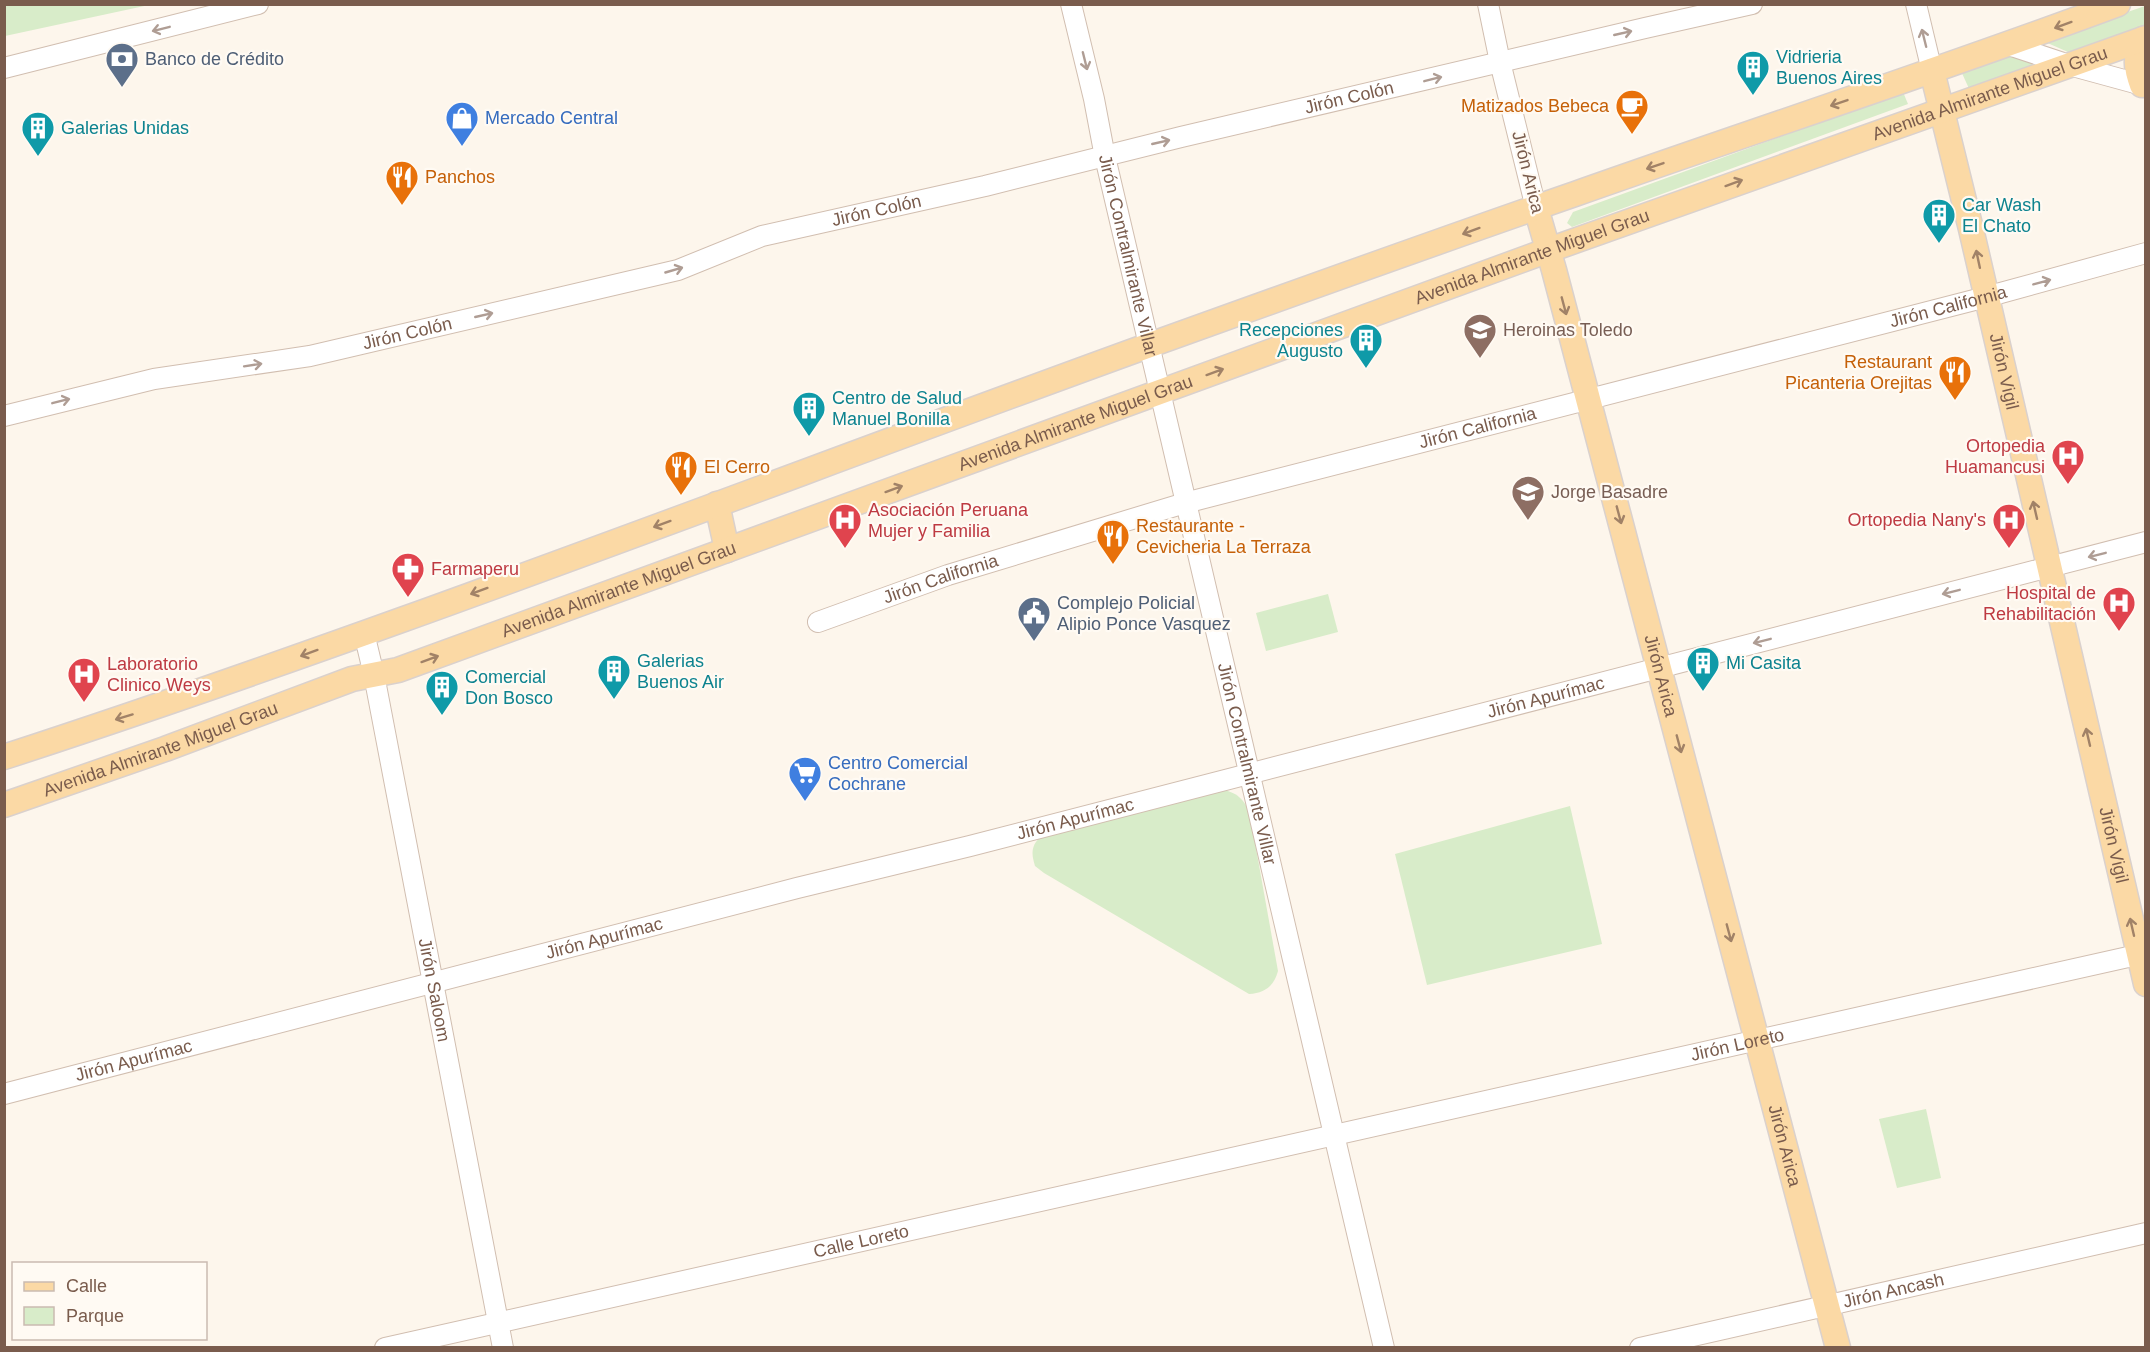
<svg xmlns="http://www.w3.org/2000/svg" width="2150" height="1352" font-family="Helvetica,sans-serif">
<style>
.green{fill:#d8ecc9}
.lines{fill:none;stroke-linecap:round;stroke-linejoin:round}
.minor-casing{stroke:#d1beb0;stroke-width:22}
.major-casing{stroke:#dad1cd;stroke-width:27}
.minor{stroke:#fff;stroke-width:20}
.major{stroke:#fbd9a5;stroke-width:24}
.oneway{stroke:#a18267}
.oneway2{stroke:#af9d94}
.labels{text-anchor:middle;stroke-width:4.5;stroke-linejoin:round;paint-order:stroke}
.culture-label{font-size:18px;fill:#0d838f;stroke:#fffaf3;text-anchor:start}
.service-label{font-size:18px;fill:#4e5e75;stroke:#fffaf3;text-anchor:start}
.street-label{font-size:18px;fill:#7a5c4d;stroke:#fffaf3}
.food-label{font-size:18px;fill:#c56008;stroke:#fffaf3;text-anchor:start}
.shop-label{font-size:18px;fill:#366cbe;stroke:#fffaf3;text-anchor:start}
.education-label{font-size:18px;fill:#785e54;stroke:#fffaf3;text-anchor:start}
.health-label{font-size:18px;fill:#be3a42;stroke:#fffaf3;text-anchor:end}
</style>
<rect width="100%" height="100%" fill="#fdf6ec"/>
<g class="green">
<polygon points="5,4 149,4 149,5 5,36"/>
<polygon points="2145,6 2145,34 2077,56 2043,41"/>
<polygon points="2011,52 2032,58 2038,68 1971,93 1961,71"/>
<polygon points="1903,92 1908,104 1572,227 1567,223 1573,212"/>
<polygon points="1328,594 1338,632 1266,651 1256,613"/>
<path d="M1223,790C1239,793 1245,801 1250,815L1278,971C1274,986 1265,993 1249,994L1044,873L1035,866C1031,853 1031,846 1041,836Z"/>
<polygon points="1570,806 1602,944 1427,985 1395,854"/>
<polygon points="1926,1109 1941,1178 1897,1188 1879,1119"/>
</g>
<g class="lines">
<defs>
<g id="minor">
<path id="s1" d="M1071,4L1094,99L1105,157L1384,1348"/>
<polyline points="1488,4 1500,62 1536,208"/>
<polyline points="1916,4 1932,71"/>
<polyline points="2009,45 2069,65 2146,86"/>
<polyline points="4,68 258,4"/>
<path id="s2" d="M4,416L154,379L310,356L678,270L762,236L985,186L1181,137L1645,28L1752,4"/>
<path id="s3" d="M818,622L948,575L1185,503L1986,297L2146,253"/>
<path id="s4" d="M364,633L374,675L503,1348"/>
<path id="s5" d="M4,1094L797,888L970,846L2146,542"/>
<path id="s6" d="M385,1348L2146,953"/>
<path id="s7" d="M1640,1348L2146,1233"/>
</g>
<g id="major">
<path id="s8" d="M1932,71L1971,229L2146,984"/>
<path d="M2142,85C2135,66 2135,58 2143,39"/>
<path id="s9" d="M1536,208L1554,270L1838,1348"/>
<polyline points="717,504 727,550"/>
<path d="M4,757C390,631 769,483 1150,345C1292,294 1433,243 1575,194C1756,130 1938,71 2118,4"/>
<path id="s10" d="M4,805L165,749L352,679L398,670L1549,250L2146,38"/>
</g>
</defs>
<use href="#minor" class="minor-casing"/>
<use href="#major" class="major-casing"/>
<use href="#minor" class="minor"/>
<use href="#major" class="major"/>
</g>
<defs><path id="oneway-shaft" d="M-6 0H5M1.5-3L5.5 0L1.5 3" fill="none" stroke-width="1.6" stroke-linecap="round" stroke-linejoin="round" transform="scale(1.5)"/></defs>
<g class="oneway">
<use href="#oneway-shaft" transform="translate(2063 25) rotate(160)"/>
<use href="#oneway-shaft" transform="translate(1839 103) rotate(161)"/>
<use href="#oneway-shaft" transform="translate(1655 166) rotate(161)"/>
<use href="#oneway-shaft" transform="translate(1734 183) rotate(-20)"/>
<use href="#oneway-shaft" transform="translate(1471 231) rotate(160)"/>
<use href="#oneway-shaft" transform="translate(1978 259) rotate(-102)"/>
<use href="#oneway-shaft" transform="translate(1564 306) rotate(75)"/>
<use href="#oneway-shaft" transform="translate(1215 372) rotate(-20)"/>
<use href="#oneway-shaft" transform="translate(894 489) rotate(-20)"/>
<use href="#oneway-shaft" transform="translate(2035 510) rotate(-103)"/>
<use href="#oneway-shaft" transform="translate(1619 515) rotate(75)"/>
<use href="#oneway-shaft" transform="translate(662 524) rotate(160)"/>
<use href="#oneway-shaft" transform="translate(479 591) rotate(160)"/>
<use href="#oneway-shaft" transform="translate(309 653) rotate(160)"/>
<use href="#oneway-shaft" transform="translate(430 659) rotate(-20)"/>
<use href="#oneway-shaft" transform="translate(124 717) rotate(163)"/>
<use href="#oneway-shaft" transform="translate(2088 737) rotate(-103)"/>
<use href="#oneway-shaft" transform="translate(1679 744) rotate(75)"/>
<use href="#oneway-shaft" transform="translate(2132 927) rotate(-103)"/>
<use href="#oneway-shaft" transform="translate(1729 933) rotate(75)"/>
</g>
<g class="oneway2">
<use href="#oneway-shaft" transform="translate(161 29) rotate(166)"/>
<use href="#oneway-shaft" transform="translate(1623 33) rotate(-13)"/>
<use href="#oneway-shaft" transform="translate(1924 38) rotate(-104)"/>
<use href="#oneway-shaft" transform="translate(1085 61) rotate(76)"/>
<use href="#oneway-shaft" transform="translate(1433 79) rotate(-14)"/>
<use href="#oneway-shaft" transform="translate(1161 142) rotate(-13)"/>
<use href="#oneway-shaft" transform="translate(674 270) rotate(-16)"/>
<use href="#oneway-shaft" transform="translate(2042 282) rotate(-15)"/>
<use href="#oneway-shaft" transform="translate(484 315) rotate(-13)"/>
<use href="#oneway-shaft" transform="translate(253 365) rotate(-9)"/>
<use href="#oneway-shaft" transform="translate(61 401) rotate(-14)"/>
<use href="#oneway-shaft" transform="translate(2097 555) rotate(166)"/>
<use href="#oneway-shaft" transform="translate(1951 592) rotate(166)"/>
<use href="#oneway-shaft" transform="translate(1762 641) rotate(166)"/>
</g>
<defs>
<symbol id="bank-pin" viewBox="-11 -11 22 30"><path d="M0 17L-7.5 6A9.5 9.5 0 1 1 7.5 6Z" fill="#5c6f8a" stroke="#fffaf3"/><path d="M-6-4H6V4H-6ZM0-2.3a2.3 2.3 0 1 0 0 4.6a2.3 2.3 0 1 0 0-4.6Z" fill="#fff"/></symbol>
<symbol id="building-pin" viewBox="-11 -11 22 30"><path d="M0 17L-7.5 6A9.5 9.5 0 1 1 7.5 6Z" fill="#0f9aa8" stroke="#fffaf3"/><path d="M-4-6H4V6H1V3H-1V6H-4ZM-2.5-4.3h1.7v1.8h-1.7ZM.8-4.3h1.7v1.8H.8ZM-2.5-1h1.7V.8h-1.7ZM.8-1h1.7V.8H.8Z" fill="#fff"/></symbol>
<symbol id="cafe-pin" viewBox="-11 -11 22 30"><path d="M0 17L-7.5 6A9.5 9.5 0 1 1 7.5 6Z" fill="#e8710a" stroke="#fffaf3"/><path d="M-5.5-4.5H6V0H3Q3 3.5 0 3.5H-2.5Q-5.5 3.5-5.5 0ZM3-3.2v2h1.7v-2ZM-6 4.5H4V6H-6Z" fill="#fff"/></symbol>
<symbol id="shop-pin" viewBox="-11 -11 22 30"><path d="M0 17L-7.5 6A9.5 9.5 0 1 1 7.5 6Z" fill="#3f7fe0" stroke="#fffaf3"/><path d="M-5-2.5h2.3a2.7 3.5 0 0 1 5.4 0H5L5.5 6h-11ZM-1.5-2.5h3a1.5 2.3 0 0 0-3 0Z" fill="#fff"/></symbol>
<symbol id="restaurant-pin" viewBox="-11 -11 22 30"><path d="M0 17L-7.5 6A9.5 9.5 0 1 1 7.5 6Z" fill="#e8710a" stroke="#fffaf3"/><path d="M-5-6h1v4h1v-4h1v4h1v-4h1v5L-1.5 .5V6h-2V.5L-5-1ZM5-6V6H3V1.5H1.5Q1.5-4 5-6Z" fill="#fff"/></symbol>
<symbol id="school-pin" viewBox="-11 -11 22 30"><path d="M0 17L-7.5 6A9.5 9.5 0 1 1 7.5 6Z" fill="#8d6e63" stroke="#fffaf3"/><path d="M0-5L7-2L0 1L-7-2ZM-4 1L0 2.5L4 1V4Q0 6-4 4Z" fill="#fff"/></symbol>
<symbol id="hospital-pin" viewBox="-11 -11 22 30"><path d="M0 17L-7.5 6A9.5 9.5 0 1 1 7.5 6Z" fill="#e0444e" stroke="#fffaf3"/><path d="M-5-5h3v3.5h4V-5h3V5h-3V1.5h-4V5h-3Z" fill="#fff"/></symbol>
<symbol id="pharmacy-pin" viewBox="-11 -11 22 30"><path d="M0 17L-7.5 6A9.5 9.5 0 1 1 7.5 6Z" fill="#e0444e" stroke="#fffaf3"/><path d="M-2-6h4v4h4v4h-4v4h-4v-4h-4v-4h4Z" fill="#fff"/></symbol>
<symbol id="civic-pin" viewBox="-11 -11 22 30"><path d="M0 17L-7.5 6A9.5 9.5 0 1 1 7.5 6Z" fill="#5c6f8a" stroke="#fffaf3"/><path d="M-.6-6.5H3V-4.5H.6V-3L4-1V1h2V6H-6V1h2V-1L-.6-3ZM-1.2 2.5V6h2.4V2.5Z" fill="#fff"/></symbol>
<symbol id="supermarket-pin" viewBox="-11 -11 22 30"><path d="M0 17L-7.5 6A9.5 9.5 0 1 1 7.5 6Z" fill="#3f7fe0" stroke="#fffaf3"/><path d="M-6-5.5h2.5l.6 2H6L4.5 2H-2.5L-4.4-4H-6ZM-1.5 3.2a1.3 1.3 0 1 0 .1 0ZM3 3.2a1.3 1.3 0 1 0 .1 0Z" fill="#fff"/></symbol>
</defs>
<g fill-rule="evenodd">
<use href="#bank-pin" x="103" y="40" width="38" height="52"/>
<use href="#building-pin" x="1734" y="48" width="38" height="52"/>
<use href="#cafe-pin" x="1613" y="87" width="38" height="52"/>
<use href="#shop-pin" x="443" y="99" width="38" height="52"/>
<use href="#building-pin" x="19" y="109" width="38" height="52"/>
<use href="#restaurant-pin" x="383" y="158" width="38" height="52"/>
<use href="#building-pin" x="1920" y="196" width="38" height="52"/>
<use href="#school-pin" x="1461" y="311" width="38" height="52"/>
<use href="#building-pin" x="1347" y="321" width="38" height="52"/>
<use href="#restaurant-pin" x="1936" y="353" width="38" height="52"/>
<use href="#building-pin" x="790" y="389" width="38" height="52"/>
<use href="#hospital-pin" x="2049" y="437" width="38" height="52"/>
<use href="#restaurant-pin" x="662" y="448" width="38" height="52"/>
<use href="#school-pin" x="1509" y="473" width="38" height="52"/>
<use href="#hospital-pin" x="826" y="501" width="38" height="52"/>
<use href="#hospital-pin" x="1990" y="501" width="38" height="52"/>
<use href="#restaurant-pin" x="1094" y="517" width="38" height="52"/>
<use href="#pharmacy-pin" x="389" y="550" width="38" height="52"/>
<use href="#hospital-pin" x="2100" y="584" width="38" height="52"/>
<use href="#civic-pin" x="1015" y="594" width="38" height="52"/>
<use href="#building-pin" x="1684" y="644" width="38" height="52"/>
<use href="#building-pin" x="595" y="652" width="38" height="52"/>
<use href="#hospital-pin" x="65" y="655" width="38" height="52"/>
<use href="#building-pin" x="423" y="668" width="38" height="52"/>
<use href="#supermarket-pin" x="786" y="754" width="38" height="52"/>
</g>
<g class="labels">
<g class="culture-label">
<text x="1776" y="63">Vidrieria<tspan x="1776" dy="21">Buenos Aires</tspan></text>
<text x="61" y="134">Galerias Unidas</text>
<text x="1962" y="211">Car Wash<tspan x="1962" dy="21">El Chato</tspan></text>
<text x="1343" y="336" text-anchor="end">Recepciones<tspan x="1343" dy="21">Augusto</tspan></text>
<text x="832" y="404">Centro de Salud<tspan x="832" dy="21">Manuel Bonilla</tspan></text>
<text x="637" y="667">Galerias<tspan x="637" dy="21">Buenos Air</tspan></text>
<text x="1726" y="669">Mi Casita</text>
<text x="465" y="683">Comercial<tspan x="465" dy="21">Don Bosco</tspan></text>
</g>
<g class="service-label">
<text x="145" y="65">Banco de Crédito</text>
<text x="1057" y="609">Complejo Policial<tspan x="1057" dy="21">Alipio Ponce Vasquez</tspan></text>
</g>
<g class="street-label">
<text dy="6" stroke="none"><textPath href="#s10" startOffset="2110">Avenida Almirante Miguel Grau</textPath></text>
<text dy="6" stroke="none"><textPath href="#s2" startOffset="1384">Jirón Colón</textPath></text>
<text transform="translate(1528 172) rotate(76)" y="6">Jirón Arica</text>
<text dy="6" stroke="none"><textPath href="#s2" startOffset="898">Jirón Colón</textPath></text>
<text dy="6" stroke="none"><textPath href="#s1" startOffset="258">Jirón Contralmirante Villar</textPath></text>
<text dy="6" stroke="none"><textPath href="#s10" startOffset="1624">Avenida Almirante Miguel Grau</textPath></text>
<text dy="6" stroke="none"><textPath href="#s3" startOffset="1174">Jirón California</textPath></text>
<text dy="6" stroke="none"><textPath href="#s2" startOffset="412">Jirón Colón</textPath></text>
<text dy="6" stroke="none"><textPath href="#s8" startOffset="309">Jirón Vigil</textPath></text>
<text dy="6" stroke="none"><textPath href="#s10" startOffset="1138">Avenida Almirante Miguel Grau</textPath></text>
<text dy="6" stroke="none"><textPath href="#s3" startOffset="688">Jirón California</textPath></text>
<text dy="6" stroke="none"><textPath href="#s3" startOffset="130">Jirón California</textPath></text>
<text dy="6" stroke="none"><textPath href="#s10" startOffset="652">Avenida Almirante Miguel Grau</textPath></text>
<text dy="6" stroke="none"><textPath href="#s9" startOffset="484">Jirón Arica</textPath></text>
<text dy="6" stroke="none"><textPath href="#s5" startOffset="1592">Jirón Apurímac</textPath></text>
<text dy="6" stroke="none"><textPath href="#s10" startOffset="166">Avenida Almirante Miguel Grau</textPath></text>
<text dy="6" stroke="none"><textPath href="#s1" startOffset="780">Jirón Contralmirante Villar</textPath></text>
<text dy="6" stroke="none"><textPath href="#s5" startOffset="1106">Jirón Apurímac</textPath></text>
<text dy="6" stroke="none"><textPath href="#s8" startOffset="795">Jirón Vigil</textPath></text>
<text dy="6" stroke="none"><textPath href="#s5" startOffset="620">Jirón Apurímac</textPath></text>
<text dy="6" stroke="none"><textPath href="#s4" startOffset="364">Jirón Saloom</textPath></text>
<text dy="6" stroke="none"><textPath href="#s6" startOffset="1386">Jirón Loreto</textPath></text>
<text dy="6" stroke="none"><textPath href="#s5" startOffset="134">Jirón Apurímac</textPath></text>
<text dy="6" stroke="none"><textPath href="#s9" startOffset="970">Jirón Arica</textPath></text>
<text dy="6" stroke="none"><textPath href="#s6" startOffset="488">Calle Loreto</textPath></text>
<text dy="6" stroke="none"><textPath href="#s7" startOffset="260">Jirón Ancash</textPath></text>
</g>
<g class="food-label">
<text x="1609" y="112" text-anchor="end">Matizados Bebeca</text>
<text x="425" y="183">Panchos</text>
<text x="1932" y="368" text-anchor="end">Restaurant<tspan x="1932" dy="21">Picanteria Orejitas</tspan></text>
<text x="704" y="473">El Cerro</text>
<text x="1136" y="532">Restaurante -<tspan x="1136" dy="21">Cevicheria La Terraza</tspan></text>
</g>
<g class="shop-label">
<text x="485" y="124">Mercado Central</text>
<text x="828" y="769">Centro Comercial<tspan x="828" dy="21">Cochrane</tspan></text>
</g>
<g class="education-label">
<text x="1503" y="336">Heroinas Toledo</text>
<text x="1551" y="498">Jorge Basadre</text>
</g>
<g class="health-label">
<text x="2045" y="452">Ortopedia<tspan x="2045" dy="21">Huamancusi</tspan></text>
<text x="868" y="516" text-anchor="start">Asociación Peruana<tspan x="868" dy="21">Mujer y Familia</tspan></text>
<text x="1986" y="526">Ortopedia Nany's</text>
<text x="431" y="575" text-anchor="start">Farmaperu</text>
<text x="2096" y="599">Hospital de<tspan x="2096" dy="21">Rehabilitación</tspan></text>
<text x="107" y="670" text-anchor="start">Laboratorio<tspan x="107" dy="21">Clinico Weys</tspan></text>
</g>
</g>
<rect width="2150" height="1352" fill="none" stroke="#7a5c4d" stroke-width="12"/>
<rect x="12" y="1262" width="195" height="78" fill="#fffaf3" stroke="#cabbb1" stroke-width="1.5"/>
<rect x="24" y="1282" width="30" height="9" fill="#fbd9a5" stroke="#cabbb1" stroke-width="1.5"/>
<text x="66" y="1292" font-size="18" fill="#7a5c4d">Calle</text>
<rect x="24" y="1307" width="30" height="18" fill="#d8ecc9" stroke="#cabbb1" stroke-width="1.5"/>
<text x="66" y="1322" font-size="18" fill="#7a5c4d">Parque</text>
</svg>
